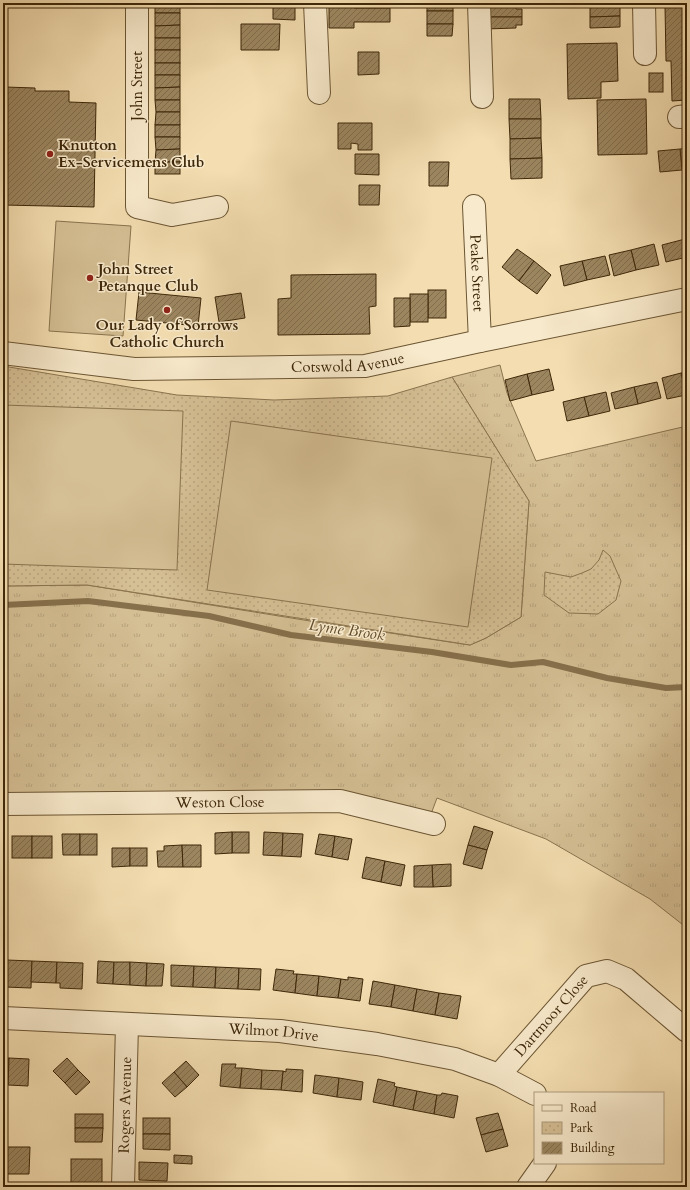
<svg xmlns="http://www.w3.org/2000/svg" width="690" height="1190" font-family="Cardo,serif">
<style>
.grass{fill:url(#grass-tufts);stroke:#89734e}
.park{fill:url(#park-dots);stroke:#89734e}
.pitch{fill:#d5bf94;stroke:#89734e}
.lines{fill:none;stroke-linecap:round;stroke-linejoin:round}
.stream{stroke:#86704c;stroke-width:6}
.building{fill:url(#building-hatch);stroke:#3d2709}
.minor-casing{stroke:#6b5533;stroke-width:24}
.minor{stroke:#f8eacc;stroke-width:22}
.poi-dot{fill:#8f2418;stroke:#f8eacc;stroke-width:1.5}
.labels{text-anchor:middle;stroke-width:3;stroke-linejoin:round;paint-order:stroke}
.street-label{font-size:15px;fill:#3d2709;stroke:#f8eacc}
.poi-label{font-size:15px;font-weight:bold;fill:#3d2709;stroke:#f8eacc;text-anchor:start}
.water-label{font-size:16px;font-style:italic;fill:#614b2a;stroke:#f8eacc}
</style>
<defs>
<pattern id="grass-tufts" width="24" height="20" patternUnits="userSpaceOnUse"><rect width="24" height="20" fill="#d5bf94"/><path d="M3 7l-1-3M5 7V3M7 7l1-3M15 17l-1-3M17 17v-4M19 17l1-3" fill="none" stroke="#b8a47e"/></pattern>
<pattern id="park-dots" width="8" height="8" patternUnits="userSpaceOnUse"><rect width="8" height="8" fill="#d5bf94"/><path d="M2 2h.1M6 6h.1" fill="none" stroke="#b8a47e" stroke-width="1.8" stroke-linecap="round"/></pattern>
<pattern id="building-hatch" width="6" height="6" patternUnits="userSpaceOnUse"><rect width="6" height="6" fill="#9c8660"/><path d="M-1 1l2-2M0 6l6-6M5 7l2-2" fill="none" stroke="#806e4d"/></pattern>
</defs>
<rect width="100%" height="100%" fill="#f4deb1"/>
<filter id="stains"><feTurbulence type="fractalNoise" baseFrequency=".005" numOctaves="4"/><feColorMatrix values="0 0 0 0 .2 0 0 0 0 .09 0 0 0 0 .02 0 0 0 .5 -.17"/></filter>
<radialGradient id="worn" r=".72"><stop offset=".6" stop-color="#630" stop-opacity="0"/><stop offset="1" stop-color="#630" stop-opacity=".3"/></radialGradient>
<polygon class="grass" points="500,365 507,393 536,461 687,426 687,928 650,899 546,839 437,798 431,814 3,796 3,586 87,585 310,621 470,645 486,638 521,617 529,501 452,377"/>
<g class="park">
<polygon points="3,366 177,395 274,400 388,396 452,377 529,501 521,617 486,638 470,645 87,585 3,586"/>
<polygon points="603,550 610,556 621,581 616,600 598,614 569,613 544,595 545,572 571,577 582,573 591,569 599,560"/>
</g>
<g class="pitch">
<polygon points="56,221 131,226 123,336 49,331"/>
<polygon points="3,405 183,411 177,570 3,564"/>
<polygon points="231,421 492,458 468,627 207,590"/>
</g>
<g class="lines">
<polyline class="stream" points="3,605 88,601 209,616 291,635 432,652 511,665 543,662 607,678 666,688 687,687"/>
</g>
<g class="building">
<rect x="155" y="3" width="25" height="10"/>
<rect x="273" y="3" width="22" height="4"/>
<polygon points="329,3 354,3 354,8 390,8 390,22 354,22 354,28 329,28"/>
<rect x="427" y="3" width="26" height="8"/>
<rect x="485" y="3" width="31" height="3"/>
<polygon points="590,3 620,3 620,4 590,5"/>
<polygon points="670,3 687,3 687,100 672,101 671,61 666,61 665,6 670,5"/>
<polygon points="620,4 620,16 590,17 590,5"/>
<polygon points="485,6 516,6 516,9 522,9 522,17 485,17"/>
<polygon points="273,7 295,7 295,20 273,19"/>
<rect x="427" y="11" width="26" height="13"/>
<polygon points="155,13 180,13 180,25 155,26"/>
<polygon points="620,16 620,27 590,28 590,17"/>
<polygon points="485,17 522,17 522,25 516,25 516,28 485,29"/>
<polygon points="241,24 280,24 279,50 241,50"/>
<polygon points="427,24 453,24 452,36 427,36"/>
<polygon points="180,25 180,38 155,38 155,26"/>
<rect x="155" y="38" width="25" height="12"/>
<polygon points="617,43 618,81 601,82 601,98 568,99 567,44"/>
<rect x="155" y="50" width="25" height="13"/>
<polygon points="358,52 379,52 379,74 358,75"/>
<rect x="155" y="63" width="25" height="12"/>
<rect x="649" y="73" width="14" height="19"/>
<polygon points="155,75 180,75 180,87 155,88"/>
<polygon points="5,87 35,88 35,91 69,91 69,102 96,103 94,207 3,205"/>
<polygon points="180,87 180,100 155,100 155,88"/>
<polygon points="509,99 540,99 541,119 509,119"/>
<polygon points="646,99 647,154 598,155 597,100"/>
<polygon points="155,100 180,100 180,112 156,112"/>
<polygon points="156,112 180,112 180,125 155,125"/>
<polygon points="509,119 541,119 541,138 510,139"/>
<polygon points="338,123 372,123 372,150 358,150 358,144 351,143 351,149 338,149"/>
<rect x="155" y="125" width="25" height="12"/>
<polygon points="155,137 180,137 180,149 156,150"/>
<polygon points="541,138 542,158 510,159 510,139"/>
<polygon points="687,148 687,169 682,170 680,149"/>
<polygon points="180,149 180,162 155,162 156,150"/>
<polygon points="680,149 682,170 660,172 658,151"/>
<polygon points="355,154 379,154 379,175 355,174"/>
<polygon points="542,158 542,178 511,179 510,159"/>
<rect x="155" y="162" width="25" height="12"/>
<polygon points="429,162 449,162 448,186 429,186"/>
<polygon points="359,185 380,185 379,205 359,205"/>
<polygon points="685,239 687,249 687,257 666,262 662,245"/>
<polygon points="654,244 659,265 636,270 631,250"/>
<polygon points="517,249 534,261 519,281 502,267"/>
<polygon points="631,250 636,270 614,276 609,255"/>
<polygon points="605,256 610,275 587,280 582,261"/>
<polygon points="534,261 551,275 537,294 519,281"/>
<polygon points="582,261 587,280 564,286 560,266"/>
<polygon points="376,274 376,306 369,307 370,334 278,335 278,299 291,298 291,275"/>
<rect x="428" y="290" width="18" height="28"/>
<polygon points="139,292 201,298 198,326 136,320"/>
<polygon points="241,293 245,318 219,322 215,297"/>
<rect x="410" y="294" width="18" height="28"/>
<polygon points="394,298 410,298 410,326 394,327"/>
<polygon points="549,369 554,390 532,395 527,374"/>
<polygon points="687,372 687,394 686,395 681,373"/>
<polygon points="681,373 686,395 667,399 662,378"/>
<polygon points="527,374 532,395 510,401 505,380"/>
<polygon points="657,382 661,398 638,404 634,387"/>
<polygon points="634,387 638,404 615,409 611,393"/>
<polygon points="606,392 610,411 589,416 584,397"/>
<polygon points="584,397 589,416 567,421 563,402"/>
<polygon points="474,826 493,832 487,850 468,845"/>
<rect x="232" y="832" width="17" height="21"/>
<polygon points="232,832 232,853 215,854 215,833"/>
<polygon points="264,832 283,833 282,856 263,855"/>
<polygon points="283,833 303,834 301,857 282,856"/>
<polygon points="62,834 80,834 80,855 63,855"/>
<rect x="80" y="834" width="17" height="21"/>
<polygon points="319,834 335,836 332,857 315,854"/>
<rect x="12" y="836" width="20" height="22"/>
<rect x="32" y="836" width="20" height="22"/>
<polygon points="335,836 352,839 348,860 332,857"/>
<polygon points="182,845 183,867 158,867 157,851 164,851 164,846"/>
<polygon points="182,845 201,845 201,867 183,867"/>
<polygon points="468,845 487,850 482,869 463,864"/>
<polygon points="112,848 130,848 130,866 112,867"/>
<rect x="130" y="848" width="17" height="18"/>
<polygon points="366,857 385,861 381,882 362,878"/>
<polygon points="385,861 405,865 401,886 381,882"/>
<polygon points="451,864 451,886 433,887 432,865"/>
<polygon points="432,865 433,887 414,887 414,866"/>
<polygon points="7,960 32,961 31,988 5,987"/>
<polygon points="32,961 57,962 56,983 31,982"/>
<polygon points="98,961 114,962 113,984 97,983"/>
<polygon points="57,962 83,963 82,989 60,988 60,983 56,983"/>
<polygon points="114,962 130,962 130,985 113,984"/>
<polygon points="130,962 147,963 146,986 130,985"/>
<polygon points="147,963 164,964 162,986 146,986"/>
<polygon points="171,965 194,966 193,987 171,986"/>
<polygon points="194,966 216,967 215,988 193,987"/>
<polygon points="216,967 239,968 238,989 215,988"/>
<polygon points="239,968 261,969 260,990 238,989"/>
<polygon points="276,969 294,971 293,974 297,974 295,993 273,990"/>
<polygon points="297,974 319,976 317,996 295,993"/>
<polygon points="319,976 341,979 338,998 317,996"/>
<polygon points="348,977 363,979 360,1001 338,998 341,979 348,980"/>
<polygon points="373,981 395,985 391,1007 369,1004"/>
<polygon points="395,985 417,989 413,1011 391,1007"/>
<polygon points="417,989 439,993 435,1015 413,1011"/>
<polygon points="439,993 461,996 457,1019 435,1015"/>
<polygon points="3,1058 9,1058 8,1085 3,1085"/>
<polygon points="9,1058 29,1059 28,1086 8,1085"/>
<polygon points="67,1058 78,1070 65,1083 53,1071"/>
<polygon points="186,1061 199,1075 187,1087 174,1072"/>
<polygon points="222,1064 236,1064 235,1068 242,1068 240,1088 220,1086"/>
<polygon points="242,1068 262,1070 261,1089 240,1088"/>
<polygon points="286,1069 303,1070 302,1092 281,1090 283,1071 286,1072"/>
<polygon points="78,1070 90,1082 76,1095 65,1083"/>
<polygon points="262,1070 283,1071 281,1090 261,1089"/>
<polygon points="174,1072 187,1087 175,1097 162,1083"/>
<polygon points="315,1075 339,1078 337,1097 313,1093"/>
<polygon points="339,1078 363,1082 361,1100 337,1097"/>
<polygon points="378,1079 395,1083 394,1086 397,1087 393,1106 373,1102"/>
<polygon points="397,1087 417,1091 413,1110 393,1106"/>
<polygon points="417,1091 437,1095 434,1114 413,1110"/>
<polygon points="442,1093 458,1096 454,1118 434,1114 437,1095 441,1095"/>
<polygon points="498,1113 503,1129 481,1135 476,1118"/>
<rect x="75" y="1114" width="28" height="14"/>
<rect x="143" y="1118" width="27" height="16"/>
<polygon points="75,1128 103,1128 102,1142 75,1142"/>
<polygon points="503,1129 508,1146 486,1152 481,1135"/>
<polygon points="143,1134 170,1134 170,1150 143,1149"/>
<polygon points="3,1147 30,1147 29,1174 3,1174"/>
<polygon points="174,1155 192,1156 192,1164 174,1163"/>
<rect x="71" y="1159" width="31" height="28"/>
<polygon points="139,1162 168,1163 167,1181 139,1180"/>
</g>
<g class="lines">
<defs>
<g id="minor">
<polyline points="137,3 137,207 172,215 217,207"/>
<polyline points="315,3 319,93"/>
<polyline points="479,3 482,97"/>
<polyline points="644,3 645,54"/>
<polyline points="679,117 687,116"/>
<path id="s1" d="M474,206L480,341"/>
<path id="s2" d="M3,353L134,369L365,366L480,341L687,299"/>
<path id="s3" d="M3,804L340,801L434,824"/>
<path id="s4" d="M3,1018L280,1031L377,1044L455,1059L499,1075L535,1094"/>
<path id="s5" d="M499,1075L586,976L607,971L626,979L687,1031"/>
<path id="s6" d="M123,1187L127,1024"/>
<polyline points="528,1187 545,1163"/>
</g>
</defs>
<use href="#minor" class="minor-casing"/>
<use href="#minor" class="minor"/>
</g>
<g class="poi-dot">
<circle cx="50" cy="154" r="4"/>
<circle cx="90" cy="278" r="4"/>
<circle cx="167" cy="310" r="4"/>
</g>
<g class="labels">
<g class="street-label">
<text transform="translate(137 86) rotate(-90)" y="5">John Street</text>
<text dy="5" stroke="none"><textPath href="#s1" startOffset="67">Peake Street</textPath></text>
<text dy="5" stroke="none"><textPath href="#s2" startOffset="346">Cotswold Avenue</textPath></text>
<text dy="5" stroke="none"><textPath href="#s3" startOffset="217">Weston Close</textPath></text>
<text dy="5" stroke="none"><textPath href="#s5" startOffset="79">Dartmoor Close</textPath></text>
<text dy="5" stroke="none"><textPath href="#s4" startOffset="271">Wilmot Drive</textPath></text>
<text dy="5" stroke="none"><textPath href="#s6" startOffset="82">Rogers Avenue</textPath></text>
</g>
<g class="poi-label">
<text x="58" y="150">Knutton<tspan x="58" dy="17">Ex-Servicemens Club</tspan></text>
<text x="98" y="274">John Street<tspan x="98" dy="17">Petanque Club</tspan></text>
<text x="167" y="330" text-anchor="middle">Our Lady of Sorrows<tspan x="167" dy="17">Catholic Church</tspan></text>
</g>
<g class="water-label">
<text transform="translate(347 629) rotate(8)" y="6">Lyme Brook</text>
</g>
</g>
<rect width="690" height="1190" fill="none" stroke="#f4deb1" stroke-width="16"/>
<rect x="4" y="4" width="682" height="1182" fill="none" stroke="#3d2709" stroke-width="2"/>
<rect x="8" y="8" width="674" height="1174" fill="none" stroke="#3d2709"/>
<rect x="534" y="1092" width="130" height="72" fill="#f8eacc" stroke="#ad9c7e"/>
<rect x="542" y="1105" width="20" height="6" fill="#f8eacc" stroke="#ad9c7e"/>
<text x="570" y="1112" font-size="12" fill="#3d2709">Road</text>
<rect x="542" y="1122" width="20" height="12" fill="url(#park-dots)" stroke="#ad9c7e"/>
<text x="570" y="1132" font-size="12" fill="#3d2709">Park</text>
<rect x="542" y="1142" width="20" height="12" fill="url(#building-hatch)" stroke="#ad9c7e"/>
<text x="570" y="1152" font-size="12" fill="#3d2709">Building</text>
<rect width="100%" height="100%" filter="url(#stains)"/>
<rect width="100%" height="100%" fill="url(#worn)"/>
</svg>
